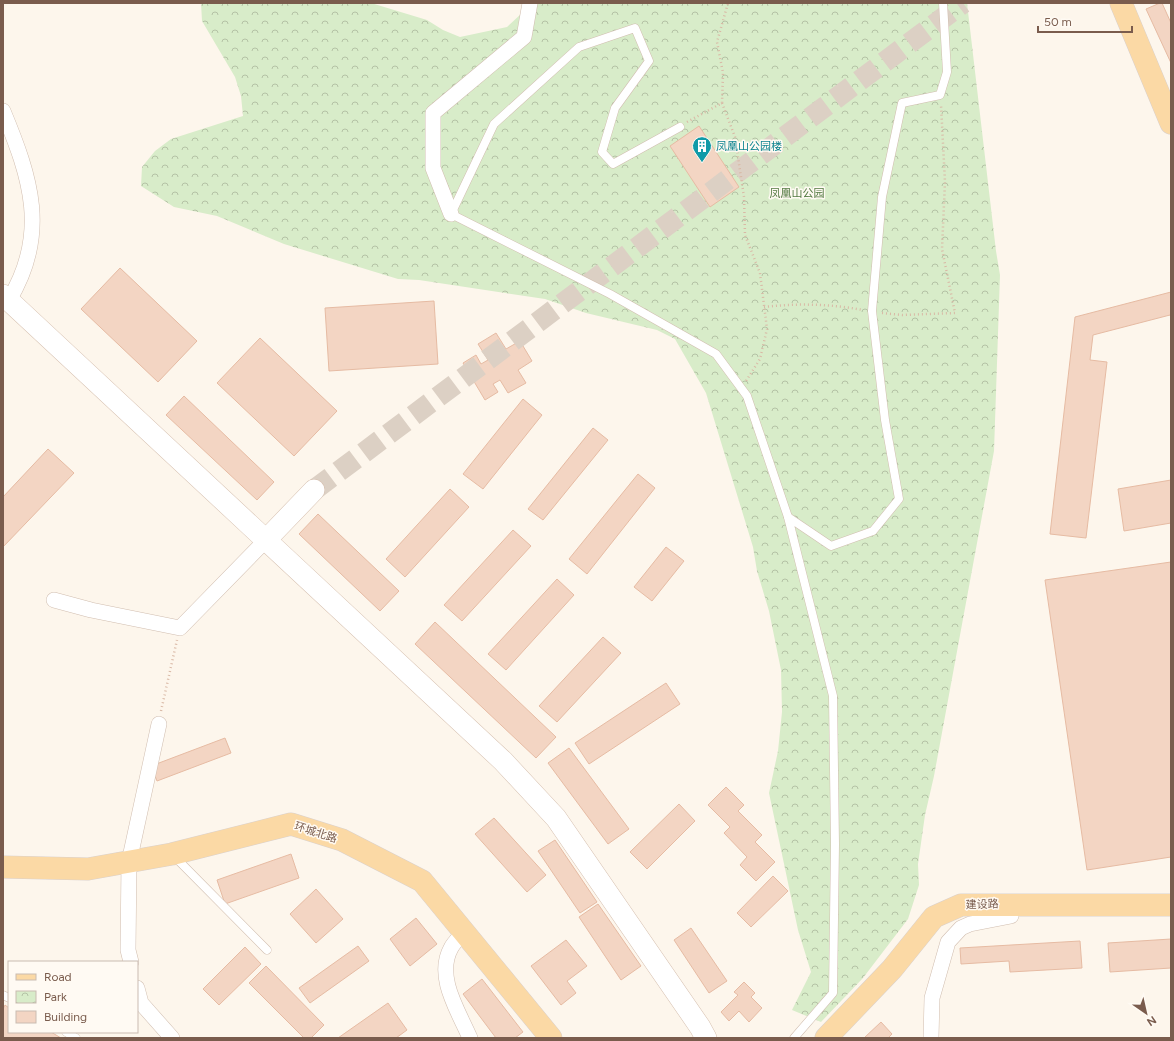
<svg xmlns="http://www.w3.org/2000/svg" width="1174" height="1041" font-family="Figtree,'Noto Sans SC',sans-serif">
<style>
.park{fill:url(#park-crowns)}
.building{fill:#f3d5c3;stroke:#e6bba3}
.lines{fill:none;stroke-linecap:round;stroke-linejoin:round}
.secondary-tunnel{stroke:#dcd0c4;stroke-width:21;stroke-dasharray:21 10;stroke-linecap:butt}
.lane-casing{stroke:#d1beb0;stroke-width:9}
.street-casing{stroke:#d1beb0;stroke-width:16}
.secondary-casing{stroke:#d6c0b0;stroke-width:22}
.primary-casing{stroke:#dad1cd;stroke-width:23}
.path{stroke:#d9b8a5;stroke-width:2.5;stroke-dasharray:1 3;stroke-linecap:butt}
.lane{stroke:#fff;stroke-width:8}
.street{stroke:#fff;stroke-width:15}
.secondary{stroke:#fff;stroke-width:21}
.primary{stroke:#fbd9a5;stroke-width:22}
.labels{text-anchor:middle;stroke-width:3;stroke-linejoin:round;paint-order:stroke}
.culture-label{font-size:11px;fill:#0d838f;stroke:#fffaf3;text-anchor:start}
.park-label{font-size:11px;fill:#537a41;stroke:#fffaf3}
.street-label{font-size:11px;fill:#7a5c4d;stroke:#fffaf3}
</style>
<defs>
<pattern id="park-crowns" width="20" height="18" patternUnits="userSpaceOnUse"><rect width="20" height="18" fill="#d8ecc9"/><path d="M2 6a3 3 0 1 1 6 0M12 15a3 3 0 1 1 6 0" fill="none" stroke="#b4c2a5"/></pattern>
</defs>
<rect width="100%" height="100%" fill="#fdf6ec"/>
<polygon class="park" points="201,3 371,3 427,20 443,30 460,37 507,27 521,14 528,3 967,3 996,251 1000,275 994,451 934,776 925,815 918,864 919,885 908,919 863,978 821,1022 792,1010 811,972 798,930 769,793 778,751 782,712 781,670 769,611 757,571 753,547 706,393 675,339 657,330 586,313 545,299 419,280 398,279 284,244 217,216 174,207 141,186 142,167 155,151 171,139 243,116 241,96 235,77 202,21"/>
<g class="building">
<polygon points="1160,3 1162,3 1171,23 1171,63 1146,9"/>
<polygon points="699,126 739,187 710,207 670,146"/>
<polygon points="120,268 197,341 158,382 81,309"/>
<polygon points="1171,292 1171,317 1170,315 1093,335 1090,360 1107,362 1086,538 1050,534 1075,317"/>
<polygon points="434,301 438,364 329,371 325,308"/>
<polygon points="496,333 506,349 520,341 532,361 518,370 526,383 508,393 500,380 493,384 498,392 485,400 463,363 476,355 481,364 488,360 478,344"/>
<polygon points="260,338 337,411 294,456 217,383"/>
<polygon points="184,396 274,482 257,500 166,415"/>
<polygon points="523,399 542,415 483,489 463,474"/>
<polygon points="593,428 608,440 543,520 528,509"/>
<polygon points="48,449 74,473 3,547 3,497"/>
<polygon points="638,474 655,488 587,574 569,559"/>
<polygon points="1171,480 1171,523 1124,531 1118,489"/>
<polygon points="450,489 469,507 405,577 386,559"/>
<polygon points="318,514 399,591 380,611 299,534"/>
<polygon points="513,530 531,546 462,621 444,605"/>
<polygon points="666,547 684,561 652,601 634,587"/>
<polygon points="1171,562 1171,857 1087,870 1045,580"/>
<polygon points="557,579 574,595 506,670 488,654"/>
<polygon points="435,622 556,737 536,758 415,644"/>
<polygon points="603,637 621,653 557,722 539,706"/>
<polygon points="666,683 680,704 589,764 575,743"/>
<polygon points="225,738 231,753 157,781 151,766"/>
<polygon points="569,748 629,829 608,844 548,763"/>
<polygon points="726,787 744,805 738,811 762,835 755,842 775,862 756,881 740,865 747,857 724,833 730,827 708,805"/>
<polygon points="679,804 695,821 647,869 630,852"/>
<polygon points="494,818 546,875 527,892 475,834"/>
<polygon points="555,840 597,902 580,913 538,851"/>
<polygon points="291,854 299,878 225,904 217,880"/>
<polygon points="773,876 788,891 751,927 737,913"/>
<polygon points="316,889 343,919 316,943 290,914"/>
<polygon points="598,904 641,966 621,980 579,917"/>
<polygon points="416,918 437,944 410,966 390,939"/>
<polygon points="691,928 727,981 709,993 674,940"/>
<polygon points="1171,939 1171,968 1110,972 1108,943"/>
<polygon points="566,940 587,966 567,981 576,993 561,1005 531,966"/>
<polygon points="1080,941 1082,968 1010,972 1009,961 961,964 960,948"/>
<polygon points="358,946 369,961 310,1003 299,988"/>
<polygon points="245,947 261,964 219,1005 203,989"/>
<polygon points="266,966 324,1025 311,1038 304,1038 249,983"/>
<polygon points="482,979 523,1032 515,1038 496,1038 463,994"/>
<polygon points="744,982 755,993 751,997 762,1008 749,1022 739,1011 729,1021 721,1012 738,995 734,992"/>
<polygon points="388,1003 407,1030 396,1038 338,1038"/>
<polygon points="5,1005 9,1008 9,1032 51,1032 61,1038 3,1038 3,1009"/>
<polygon points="881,1022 892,1034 888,1038 864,1038"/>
</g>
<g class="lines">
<polyline class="secondary-tunnel" points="314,490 963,3"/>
<defs>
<g id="lane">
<polyline points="680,127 613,164 602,152 615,108 649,61 635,28 579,47 494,124 451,214 610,294 716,354 747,396 788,517"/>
<polyline points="174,856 267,950"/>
<polyline points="3,995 9,998"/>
<polyline points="66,1032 76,1038"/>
<polyline points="794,1038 833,993 835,844 833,696 788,517 831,546 873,531 899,499 885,420 872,311 882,197 902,103 940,95 947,72 943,3"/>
</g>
<g id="street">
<path d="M3,111C31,178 49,234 9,300"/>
<polyline points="451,214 433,168 433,113 524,37 530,3"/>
<polyline points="54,600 91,610 180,628 266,540"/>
<path d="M464,932C460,937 454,942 451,948C435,977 459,1012 470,1038"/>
<polyline points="131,962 128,950 129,862 159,724"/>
<polyline points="137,988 141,1003 172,1038"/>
<polyline points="931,1038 932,998 948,942 961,928 970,924 1011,916 1009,904"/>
</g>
<g id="secondary">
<polyline points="3,295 503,761 556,818 700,1027 706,1038"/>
<polyline points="266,540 314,490"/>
</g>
<g id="primary">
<polyline points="1121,3 1171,123"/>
<polyline points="3,867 88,869 172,854 291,824 342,840 422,881 551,1038"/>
<polyline points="826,1038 892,969 934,917 961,905 1171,905"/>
</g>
</defs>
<use href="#lane" class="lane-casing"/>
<use href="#street" class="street-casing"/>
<use href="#secondary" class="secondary-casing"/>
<use href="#primary" class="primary-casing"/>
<g class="path">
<polyline points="722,103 735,137 744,197 745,235 760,273 767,329 760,359 746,381"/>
<polyline points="687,122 722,103 723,73 717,42 728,3"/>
<path d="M764,307C797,303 831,304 863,310"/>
<polyline points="882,313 902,315 955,313 942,249 945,182 941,105"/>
<polyline points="161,711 177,640"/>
</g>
<use href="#lane" class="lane"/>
<use href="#street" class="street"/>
<use href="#secondary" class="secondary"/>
<use href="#primary" class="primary"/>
</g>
<defs>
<symbol id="building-pin" viewBox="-11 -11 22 30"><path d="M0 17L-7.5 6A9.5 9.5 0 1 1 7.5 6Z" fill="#0f9aa8" stroke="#fffaf3"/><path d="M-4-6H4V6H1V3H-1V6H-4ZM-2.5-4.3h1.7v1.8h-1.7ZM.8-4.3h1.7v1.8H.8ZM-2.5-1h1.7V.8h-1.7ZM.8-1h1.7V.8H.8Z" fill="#fff"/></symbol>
</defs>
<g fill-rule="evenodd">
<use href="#building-pin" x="691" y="135" width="22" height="30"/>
</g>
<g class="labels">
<g class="culture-label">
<text x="716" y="150">凤凰山公园楼</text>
</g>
<g class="park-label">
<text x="797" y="197">凤凰山公园</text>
</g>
<g class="street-label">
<text transform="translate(316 832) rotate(18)" y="4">环城北路</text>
<text transform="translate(982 904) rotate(-2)" y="4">建设路</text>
</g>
</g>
<rect width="1174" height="1041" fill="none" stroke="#7a5c4d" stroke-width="8"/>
<rect x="8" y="961" width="130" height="72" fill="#fffaf3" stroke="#cabbb1"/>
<rect x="16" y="974" width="20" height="6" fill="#fbd9a5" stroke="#cabbb1"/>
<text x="44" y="981" font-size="12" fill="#7a5c4d">Road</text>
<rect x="16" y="991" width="20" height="12" fill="url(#park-crowns)" stroke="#cabbb1"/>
<text x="44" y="1001" font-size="12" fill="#7a5c4d">Park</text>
<rect x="16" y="1011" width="20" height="12" fill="#f3d5c3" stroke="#cabbb1"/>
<text x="44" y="1021" font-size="12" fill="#7a5c4d">Building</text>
<g transform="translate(1146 1013) rotate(146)" stroke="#fffaf3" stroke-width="3" paint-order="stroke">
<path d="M0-3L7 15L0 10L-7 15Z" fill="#7a5c4d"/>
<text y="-6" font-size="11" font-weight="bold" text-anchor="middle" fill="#7a5c4d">N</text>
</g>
<path d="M1038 26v6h94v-6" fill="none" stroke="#7a5c4d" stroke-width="2"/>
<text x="1044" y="26" font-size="12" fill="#7a5c4d" stroke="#fffaf3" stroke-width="3" paint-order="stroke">50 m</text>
</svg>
